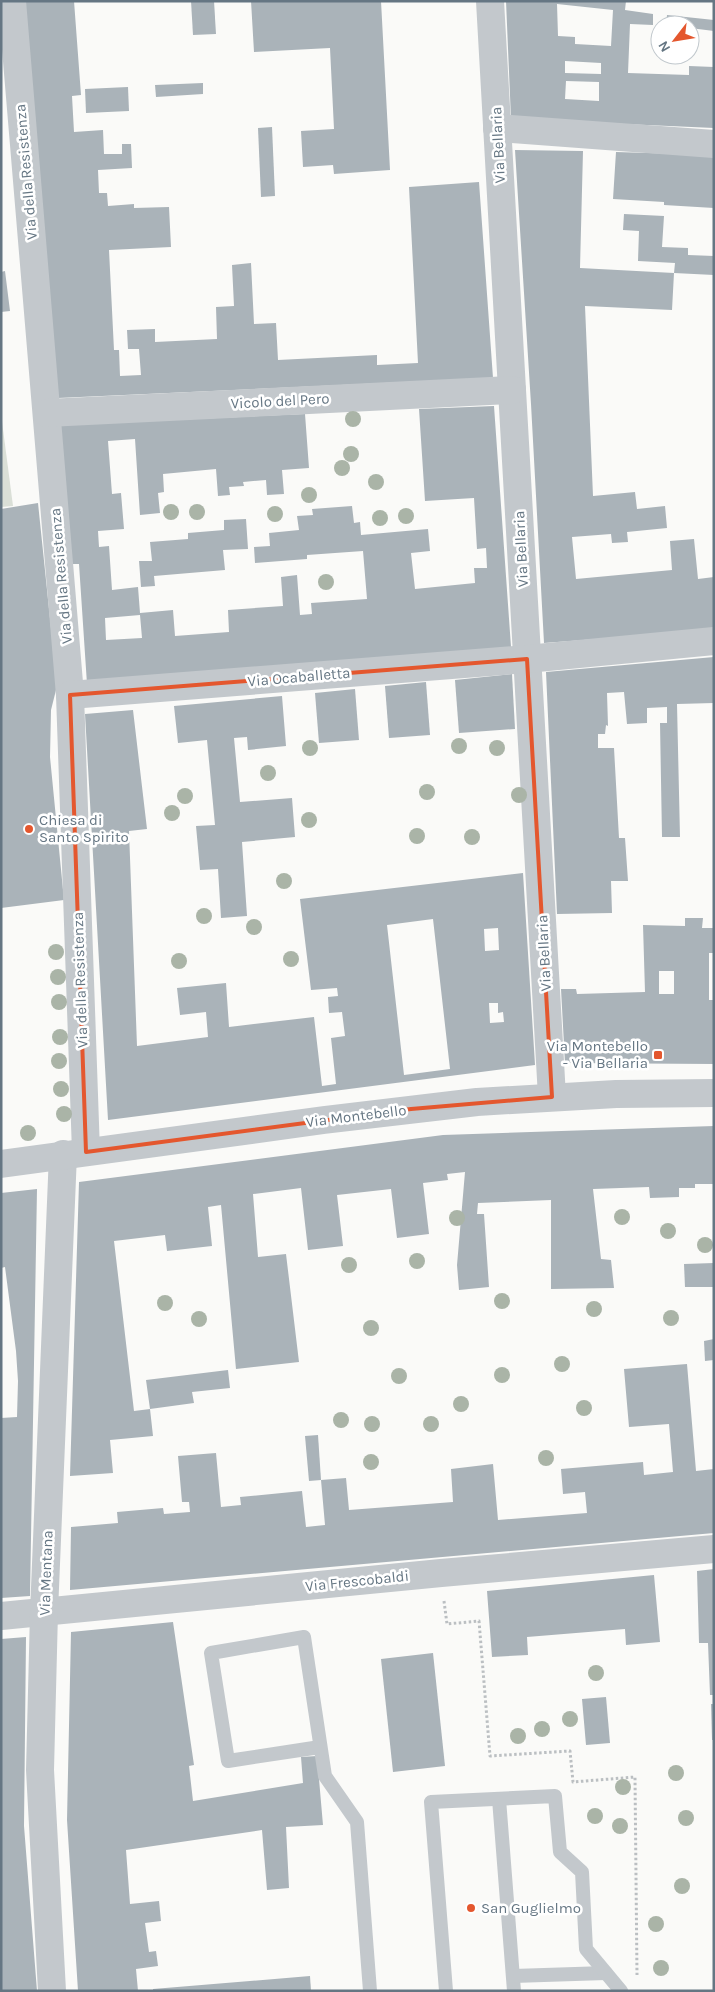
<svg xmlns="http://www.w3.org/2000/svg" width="715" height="1992" font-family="Karla,sans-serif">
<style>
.green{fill:#dadfd7}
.building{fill:#aab3b9;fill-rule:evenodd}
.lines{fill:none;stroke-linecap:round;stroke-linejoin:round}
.path{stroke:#bbbfc2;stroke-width:3;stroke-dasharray:2.5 2.5;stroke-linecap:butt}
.service{stroke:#c3c8cc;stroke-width:14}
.minor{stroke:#c3c8cc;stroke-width:28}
.tertiary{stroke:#c3c8cc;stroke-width:28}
.tree{fill:#aab4a7}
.marked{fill:none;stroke:#e4572e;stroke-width:4;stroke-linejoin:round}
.poi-dot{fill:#e4572e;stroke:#fff;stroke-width:2}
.labels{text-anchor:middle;stroke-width:5;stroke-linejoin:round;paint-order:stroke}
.street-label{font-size:15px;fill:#657683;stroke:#fff}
.poi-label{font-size:15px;fill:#657683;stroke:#fff;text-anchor:start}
</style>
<rect width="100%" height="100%" fill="#fafaf8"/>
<polygon class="green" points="1,414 13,506 1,507"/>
<g class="building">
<polygon points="25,1 74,1 81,95 72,96 74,132 103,130 104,154 122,154 122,144 131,144 132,168 98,170 99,193 107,193 108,206 134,204 134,208 169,207 171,247 109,250 114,350 119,350 120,376 141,375 139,349 128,349 127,330 155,329 155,342 217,339 216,307 234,306 232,265 251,263 254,324 276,323 278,360 377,355 377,365 418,363 409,187 479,182 493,378 58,398"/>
<polygon points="191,1 214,1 216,34 193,35"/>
<polygon points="251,1 381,1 390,170 334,174 333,165 303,167 301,131 334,129 330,48 254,52"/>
<path d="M506,1H626L625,10L653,14V25L630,24L628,73L689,75V66L714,67V128L511,119ZM557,4L613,10L611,46L575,44V37L558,36ZM565,61L601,63V74L565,73ZM566,81L599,82V101L565,99Z"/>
<polygon points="667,15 714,20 714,31 690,28 690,25 666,25"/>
<polygon points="203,83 203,94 156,97 155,85"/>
<polygon points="128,87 129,111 86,113 85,89"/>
<polygon points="272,127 275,196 261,197 258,128"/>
<polygon points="515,150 583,151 580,268 674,273 672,310 585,306 593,496 635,492 637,509 665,506 667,528 627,532 628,542 612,543 611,534 572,537 576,579 672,570 670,541 694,539 698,579 714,577 714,630 544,643 531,404"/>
<polygon points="616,152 714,155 714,208 664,205 664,202 613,199"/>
<polygon points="624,214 664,216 662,247 688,248 688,255 714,256 714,275 674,273 675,263 638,261 639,231 623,230"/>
<polygon points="5,271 10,311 1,312 1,272"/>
<path d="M494,406L511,647L87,684L79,564H72L60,425L305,414L309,468L282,470L284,494L267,495L266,480L243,482L244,486L229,487L230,495L218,496L216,469L163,474L164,492L158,493L160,513L140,515L135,439L108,441L112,494L121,493L124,529L98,531L99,547L109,546L112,590L138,587L140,613L173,610L175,636L229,632L228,610L283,606L281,577L297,575L300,615L312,614L311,603L367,599L363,551L307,555V559L255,563L254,547L270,546L269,533L299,530L297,516L313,515L312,509L352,506L354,523L360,522L361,535L428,529L430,551L411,553L415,589L475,583L474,568H487L486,548L477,549L474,498L425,501L419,409ZM140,615L142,638L106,640L105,618Z"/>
<polygon points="38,503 57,686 51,710 50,757 64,900 1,908 1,509"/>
<polygon points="246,519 248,549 223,550 225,570 154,576 155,586 141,587 139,561 152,561 150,542 188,539 188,533 224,530 224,520"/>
<polygon points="714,657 714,703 677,704 680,837 662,837 660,723 667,723 667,707 647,708 647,723 627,724 624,692 607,693 608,726 606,725 605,734 598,734 598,748 614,748 619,838 625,838 628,881 611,881 612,913 557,914 546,672"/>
<polygon points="512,674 515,729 459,733 455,680"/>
<polygon points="426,682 430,735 389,738 385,686"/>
<polygon points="355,689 359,740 319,743 315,693"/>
<polygon points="282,696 286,746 248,750 247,737 234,738 240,802 292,798 295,837 242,842 247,916 221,918 218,869 200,870 196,826 215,825 207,740 178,743 174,706"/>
<path d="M133,710L147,829L129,831L137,1046L208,1037L206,1012L180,1015L177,988L226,983L229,1027L314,1017L322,1086L336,1084L331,1038L345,1036L342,1012L329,1013L328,997L338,996L337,988L311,990L300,899L523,873L535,1065L108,1120L85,714ZM433,919L450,1069L404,1075L387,925ZM498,928L499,950L485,951L484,929ZM489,1003H498V1013L503,1012L504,1022L490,1023Z"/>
<path d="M685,918H703L702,928H714V953H709V1000H714V1064L565,1063L561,989H576L577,994L645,992L643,925L685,926ZM659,971H674V994H659Z"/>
<polygon points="714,1126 714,1184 695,1184 695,1188 679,1188 679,1197 650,1198 649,1187 593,1189 601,1259 611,1260 614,1288 551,1289 551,1200 478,1203 477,1214 484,1214 489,1287 459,1290 457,1265 465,1172 447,1174 448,1180 423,1183 429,1234 397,1238 391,1189 337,1195 343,1246 308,1250 301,1188 253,1194 258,1257 286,1254 299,1362 236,1369 221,1205 208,1207 212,1246 167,1251 165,1235 114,1241 134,1411 150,1409 153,1436 110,1440 113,1473 70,1476 79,1182 443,1135"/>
<polygon points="37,1189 30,1596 1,1598 1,1418 17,1417 18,1381 16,1351 5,1267 1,1268 1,1193"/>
<polygon points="714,1263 714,1287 685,1287 684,1264"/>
<polygon points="714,1339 714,1360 705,1361 704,1341"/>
<polygon points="687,1364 696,1471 714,1469 714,1533 70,1590 71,1527 118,1523 117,1512 163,1508 164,1514 190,1512 189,1502 182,1502 178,1456 216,1453 221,1507 241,1505 240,1497 302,1491 306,1527 325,1525 321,1480 346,1478 349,1510 453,1502 451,1469 493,1464 498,1520 587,1513 585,1492 563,1494 561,1469 643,1462 644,1475 673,1472 669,1424 629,1427 624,1369"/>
<polygon points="228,1370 230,1388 192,1392 194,1403 150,1409 146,1380"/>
<polygon points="318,1435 321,1480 309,1481 305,1436"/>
<polygon points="714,1569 714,1695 710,1695 708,1643 699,1643 697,1571"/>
<polygon points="654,1575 660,1642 626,1645 625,1629 527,1637 528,1655 492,1657 487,1591"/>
<polygon points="173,1622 194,1765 189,1766 193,1801 303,1783 301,1757 317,1756 323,1825 286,1827 289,1888 267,1890 262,1830 126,1850 130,1904 159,1901 161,1921 145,1923 149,1952 156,1951 158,1966 136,1969 138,1991 78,1991 67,1820 71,1632"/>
<polygon points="26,1637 24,1826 37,1991 1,1991 1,1639"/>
<polygon points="433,1653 445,1766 393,1772 381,1659"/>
<polygon points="606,1697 610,1743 586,1745 582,1699"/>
<polygon points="711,1704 714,1704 714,1740 712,1740"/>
<polygon points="310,1976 311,1991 153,1991 153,1989"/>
</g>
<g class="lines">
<polyline class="path" points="444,1601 447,1624 479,1621 490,1756 570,1751 573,1782 635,1777 637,1975"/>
<g class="service">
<polyline points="320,1747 228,1761 211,1653 304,1637 325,1776 357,1822 370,1991"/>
<polyline points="499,1799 514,1991"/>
<polyline points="513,1976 606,1973"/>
<polyline points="446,1991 431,1802 555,1796 560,1852 582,1872 586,1949 621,1991"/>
</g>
<g class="minor">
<polyline points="12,1 70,695 86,1152"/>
<polyline points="490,1 552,1097"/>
<polyline points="497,128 714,144"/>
<polyline points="47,413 512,390"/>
<polyline points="70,695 527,659 714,641"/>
<polyline points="1,1616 441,1573 714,1549"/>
<polyline points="52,1991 40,1770 44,1612 63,1154"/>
</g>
<polyline class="tertiary" points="1,1164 324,1120 477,1102 616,1094 714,1093"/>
</g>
<g class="tree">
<circle cx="353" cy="419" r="8"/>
<circle cx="351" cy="454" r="8"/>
<circle cx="342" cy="468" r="8"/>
<circle cx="376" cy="482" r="8"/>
<circle cx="309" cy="495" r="8"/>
<circle cx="171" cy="512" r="8"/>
<circle cx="197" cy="512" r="8"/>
<circle cx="275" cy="514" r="8"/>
<circle cx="406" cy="516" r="8"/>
<circle cx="380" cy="518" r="8"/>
<circle cx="326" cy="582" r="8"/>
<circle cx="459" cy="746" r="8"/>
<circle cx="310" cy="748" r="8"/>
<circle cx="497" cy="748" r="8"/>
<circle cx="268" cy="773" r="8"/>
<circle cx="427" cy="792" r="8"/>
<circle cx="519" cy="795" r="8"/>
<circle cx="185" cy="796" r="8"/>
<circle cx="172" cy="813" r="8"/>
<circle cx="309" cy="820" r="8"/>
<circle cx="417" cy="836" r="8"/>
<circle cx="472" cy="837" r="8"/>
<circle cx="284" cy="881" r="8"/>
<circle cx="204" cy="916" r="8"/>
<circle cx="254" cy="927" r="8"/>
<circle cx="56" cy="952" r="8"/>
<circle cx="291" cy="959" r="8"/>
<circle cx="179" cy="961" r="8"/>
<circle cx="58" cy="977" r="8"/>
<circle cx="59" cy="1002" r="8"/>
<circle cx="60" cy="1037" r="8"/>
<circle cx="59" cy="1061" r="8"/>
<circle cx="61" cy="1089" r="8"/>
<circle cx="64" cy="1114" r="8"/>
<circle cx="28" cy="1133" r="8"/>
<circle cx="622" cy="1217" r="8"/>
<circle cx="457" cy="1218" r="8"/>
<circle cx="668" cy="1231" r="8"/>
<circle cx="705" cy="1245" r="8"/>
<circle cx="417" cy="1261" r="8"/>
<circle cx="349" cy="1265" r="8"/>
<circle cx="502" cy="1301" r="8"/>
<circle cx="165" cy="1303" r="8"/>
<circle cx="594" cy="1309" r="8"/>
<circle cx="671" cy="1318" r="8"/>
<circle cx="199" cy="1319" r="8"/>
<circle cx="371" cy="1328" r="8"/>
<circle cx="562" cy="1364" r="8"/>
<circle cx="502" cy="1375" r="8"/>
<circle cx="399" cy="1376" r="8"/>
<circle cx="461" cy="1404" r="8"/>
<circle cx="584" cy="1408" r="8"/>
<circle cx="341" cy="1420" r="8"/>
<circle cx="372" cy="1424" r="8"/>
<circle cx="431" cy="1424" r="8"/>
<circle cx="546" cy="1458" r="8"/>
<circle cx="371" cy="1462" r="8"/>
<circle cx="596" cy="1673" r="8"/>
<circle cx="570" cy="1719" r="8"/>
<circle cx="542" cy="1729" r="8"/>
<circle cx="518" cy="1736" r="8"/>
<circle cx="676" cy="1773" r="8"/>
<circle cx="623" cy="1787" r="8"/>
<circle cx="595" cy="1816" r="8"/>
<circle cx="686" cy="1818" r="8"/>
<circle cx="620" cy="1826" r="8"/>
<circle cx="682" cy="1886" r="8"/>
<circle cx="656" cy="1924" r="8"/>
<circle cx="661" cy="1968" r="8"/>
</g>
<path class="marked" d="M527,659L552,1097L411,1109L86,1152L70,695Z"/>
<g class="poi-dot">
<circle cx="29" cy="829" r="5"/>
<rect x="653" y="1050" width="10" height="10" rx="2.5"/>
<circle cx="471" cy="1908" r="5"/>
</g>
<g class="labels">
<g class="street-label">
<text transform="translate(498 145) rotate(-93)" y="5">Via Bellaria</text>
<text transform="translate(26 172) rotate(-95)" y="5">Via della Resistenza</text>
<text transform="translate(280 401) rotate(-3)" y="5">Vicolo del Pero</text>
<text transform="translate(521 549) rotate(-93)" y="5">Via Bellaria</text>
<text transform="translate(61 576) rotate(-95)" y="5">Via della Resistenza</text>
<text transform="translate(299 677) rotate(-5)" y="5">Via Ocaballetta</text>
<text transform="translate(544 953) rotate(-93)" y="5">Via Bellaria</text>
<text transform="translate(80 980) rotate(-92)" y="5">Via della Resistenza</text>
<text transform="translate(356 1116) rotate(-7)" y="5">Via Montebello</text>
<text transform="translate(46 1573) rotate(-88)" y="5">Via Mentana</text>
<text transform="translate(357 1581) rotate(-6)" y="5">Via Frescobaldi</text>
</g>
<g class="poi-label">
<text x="39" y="825">Chiesa di<tspan x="39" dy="17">Santo Spirito</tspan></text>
<text x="648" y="1051" text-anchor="end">Via Montebello<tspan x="648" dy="17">- Via Bellaria</tspan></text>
<text x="481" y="1913">San Guglielmo</text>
</g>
</g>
<rect width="715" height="1992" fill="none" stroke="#657683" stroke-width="5"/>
<g transform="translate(675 40) rotate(239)"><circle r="24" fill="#ffffff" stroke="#c1c8cd"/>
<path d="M0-4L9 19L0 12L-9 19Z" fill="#e4572e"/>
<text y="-8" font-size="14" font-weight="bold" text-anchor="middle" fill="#657683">N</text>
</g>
</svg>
